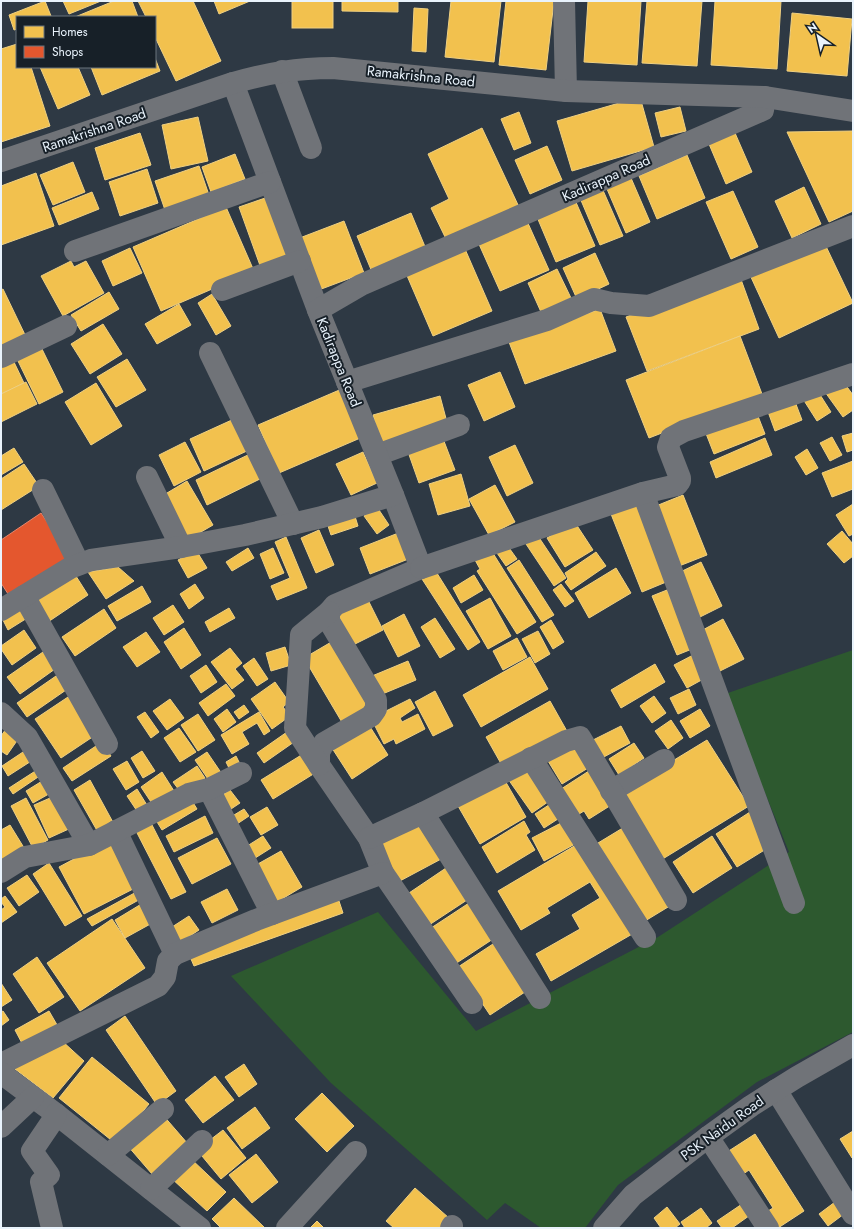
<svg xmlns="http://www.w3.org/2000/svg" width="854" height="1229" font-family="Jost,sans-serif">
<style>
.green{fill:#2d592f}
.homes{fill:#f2c14e;stroke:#efd082}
.shops{fill:#e4572e;stroke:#e6866c}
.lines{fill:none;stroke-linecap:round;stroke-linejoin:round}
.minor{stroke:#707378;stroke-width:22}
.tertiary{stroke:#707378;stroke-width:22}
.labels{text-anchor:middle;stroke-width:4;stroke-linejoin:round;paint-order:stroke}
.street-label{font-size:14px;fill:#e9f3fc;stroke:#172028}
</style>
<rect width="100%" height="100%" fill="#2e3944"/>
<polygon class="green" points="853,650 853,1032 757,1082 618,1185 585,1228 541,1228 505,1203 487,1220 331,1083 231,976 378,912 476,1031 658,937 789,852 725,694"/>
<g class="homes">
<polygon points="45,1 51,16 48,17 17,17 17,29 14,30 9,15"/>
<polygon points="63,1 101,1 69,14"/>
<polygon points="114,1 132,1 138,17 75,17"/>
<polygon points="138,1 193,1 221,61 176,81 155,37 155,17 146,17"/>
<polygon points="214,1 250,1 219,14"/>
<rect x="292" y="1" width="41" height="27"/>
<polygon points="342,1 398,1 398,12 342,11"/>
<polygon points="451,1 501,1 494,62 445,57"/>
<polygon points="506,1 554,1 546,70 499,65"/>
<polygon points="588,1 641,1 637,65 584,62"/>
<polygon points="647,1 702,1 697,66 642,63"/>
<polygon points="715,1 781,1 777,69 711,65"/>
<polygon points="414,8 428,9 426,52 412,51"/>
<polygon points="792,13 852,19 847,76 787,71"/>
<polygon points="17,44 17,67 31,67 50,126 1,142 1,49"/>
<polygon points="155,58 160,71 102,95 91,67 155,67"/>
<polygon points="40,67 78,67 90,95 58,109"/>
<polygon points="640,97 654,147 572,171 557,121"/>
<polygon points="680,107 686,131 661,137 655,113"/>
<polygon points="519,112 531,143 514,150 501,119"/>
<polygon points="198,117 208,161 171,169 162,125"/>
<polygon points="482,128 519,207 447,241 431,208 449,199 428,154"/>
<polygon points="853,131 853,211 829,222 787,132"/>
<polygon points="140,133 151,165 105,180 95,148"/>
<polygon points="735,133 752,172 726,184 709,144"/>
<polygon points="547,146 562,180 530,194 515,160"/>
<polygon points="235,154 245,179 211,192 202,167"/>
<polygon points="687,155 705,198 657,219 639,176"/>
<polygon points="73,162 85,192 53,205 40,175"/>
<polygon points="199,166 210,198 166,213 155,181"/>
<polygon points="147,169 158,203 120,216 109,182"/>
<polygon points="36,173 54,226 1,245 1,186"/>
<polygon points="631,178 650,222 626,233 607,189"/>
<polygon points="804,187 821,224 792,238 775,201"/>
<polygon points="602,188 623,236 600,245 580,198"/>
<polygon points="733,191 758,247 731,259 706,202"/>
<polygon points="92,192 99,209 59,225 52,208"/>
<polygon points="271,196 294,259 262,271 239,207"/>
<polygon points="575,200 595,246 556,262 537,217"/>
<polygon points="226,207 254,271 161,311 133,247"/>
<polygon points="411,213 426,249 372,272 357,236"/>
<polygon points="344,221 364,273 316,291 297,239"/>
<polygon points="527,221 549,270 500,291 478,242"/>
<polygon points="823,240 853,303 779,338 750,275"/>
<polygon points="130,248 142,273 113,286 102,261"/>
<polygon points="465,249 492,311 433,336 405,271"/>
<polygon points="595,253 609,284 577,299 563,268"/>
<polygon points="71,261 74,267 86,261 104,293 63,316 41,276"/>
<polygon points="557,269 571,298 541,312 528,283"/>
<polygon points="739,274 759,329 647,371 626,317"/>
<polygon points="3,289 28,341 1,350 1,290"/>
<polygon points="109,292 119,309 81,331 71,315"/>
<polygon points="212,294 231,326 216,335 198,303"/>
<polygon points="179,304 191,325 157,344 145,324"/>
<polygon points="600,309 616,351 525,384 509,342"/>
<polygon points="103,324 122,354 90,374 71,344"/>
<polygon points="740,336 762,394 649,438 626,380"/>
<polygon points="41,347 63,392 39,404 17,359"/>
<polygon points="127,359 146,390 116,407 97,377"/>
<polygon points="13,360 24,383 1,394 1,366"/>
<polygon points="500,372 515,407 484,421 468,385"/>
<polygon points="842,380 853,395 853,410 843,417 825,392"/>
<polygon points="26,382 37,404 1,422 1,394"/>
<polygon points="96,383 122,426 91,445 65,402"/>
<polygon points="344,388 365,436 279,473 258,425"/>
<polygon points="817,390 831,412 817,421 803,399"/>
<polygon points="440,396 448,426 381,445 373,415"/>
<polygon points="794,399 802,420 775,431 767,409"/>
<polygon points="756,411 765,434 714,454 705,431"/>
<polygon points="234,419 249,450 204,471 190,439"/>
<polygon points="853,433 853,450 847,452 842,436"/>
<polygon points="442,436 455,470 419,483 407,449"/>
<polygon points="832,437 842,455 830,461 820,443"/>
<polygon points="765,438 772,455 716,478 710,462"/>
<polygon points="185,442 201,472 174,486 159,455"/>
<polygon points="515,445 533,483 507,496 489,457"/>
<polygon points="14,448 23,462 1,475 1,456"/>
<polygon points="807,449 818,468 806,475 795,457"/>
<polygon points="363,452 377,483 351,495 336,464"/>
<polygon points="252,453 264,477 207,505 196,480"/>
<polygon points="853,461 853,489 832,497 822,473"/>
<polygon points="24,464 39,486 1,510 1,479"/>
<polygon points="461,474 470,506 438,515 429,484"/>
<polygon points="187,481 213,525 189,539 162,496"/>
<polygon points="495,485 515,522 489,535 469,499"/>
<polygon points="683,495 707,555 674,568 651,508"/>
<polygon points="641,502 671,580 642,592 611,514"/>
<polygon points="853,504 853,534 849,536 836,515"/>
<polygon points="377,507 389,525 377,534 364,516"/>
<polygon points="354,513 358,526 331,535 327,523"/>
<polygon points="574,521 593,550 565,567 547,538"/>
<polygon points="319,530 334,565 316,573 301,538"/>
<polygon points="842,531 853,544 853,556 844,563 827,544"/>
<polygon points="401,532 411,558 370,574 360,548"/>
<polygon points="536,533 566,578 554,586 524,541"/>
<polygon points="286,537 307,588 277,600 271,586 290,578 275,542"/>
<polygon points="507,545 517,559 506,566 497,553"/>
<polygon points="248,548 254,558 232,571 226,562"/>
<polygon points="273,548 284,573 270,579 260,554"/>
<polygon points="196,550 207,568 188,578 178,560"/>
<polygon points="491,550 536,622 517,634 477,571 480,569 475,560"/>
<polygon points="596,552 606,566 571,590 565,582 568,579 565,573"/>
<polygon points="519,560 554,615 542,622 507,568"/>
<polygon points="701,562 722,606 698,618 676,574"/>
<polygon points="118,567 134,581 106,599 88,572"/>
<polygon points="616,568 631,593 589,618 575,593"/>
<polygon points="435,570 480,642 468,650 422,579"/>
<polygon points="74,573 88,595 45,624 31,602"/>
<polygon points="474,575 483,590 461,603 453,588"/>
<polygon points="195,584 204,598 189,609 180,594"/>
<polygon points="561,584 574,601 565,607 553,590"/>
<polygon points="142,586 151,602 117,621 108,606"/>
<polygon points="667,590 692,649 677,655 652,596"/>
<polygon points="366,596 383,630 353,645 336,611"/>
<polygon points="490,598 511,636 488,649 466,611"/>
<polygon points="173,605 184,622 164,635 153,618"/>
<polygon points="26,606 32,615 8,630 3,620"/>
<polygon points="229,608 235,618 210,632 205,622"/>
<polygon points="104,609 116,628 75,656 62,637"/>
<polygon points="404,614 420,646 398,657 382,626"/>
<polygon points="435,618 455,649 440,658 421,627"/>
<polygon points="723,619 744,659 720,671 699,632"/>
<polygon points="551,620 564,642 553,649 540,627"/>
<polygon points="184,628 201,655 181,669 164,642"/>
<polygon points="24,630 36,648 12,665 1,649 1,646"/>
<polygon points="538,631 550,654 535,663 522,639"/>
<polygon points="146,632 160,652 137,667 123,647"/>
<polygon points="517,638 527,657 503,670 493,651"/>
<polygon points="333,641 373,707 343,724 304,658"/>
<polygon points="285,647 291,665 271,671 266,653"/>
<polygon points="230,648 242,663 235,669 244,680 232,689 211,662"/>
<polygon points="43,652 55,669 20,694 7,677"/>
<polygon points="695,654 707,677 687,688 674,665"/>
<polygon points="530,657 548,689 481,727 463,695"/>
<polygon points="254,658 268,679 257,686 243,666"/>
<polygon points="408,661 416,680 380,695 372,676"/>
<polygon points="655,664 665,682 621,708 611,690"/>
<polygon points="206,665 217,682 201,693 190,676"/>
<polygon points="56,676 66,690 27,717 17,703"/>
<polygon points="275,682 289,702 283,707 290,716 272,729 251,699"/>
<polygon points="226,684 235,696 208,716 199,703"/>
<polygon points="689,689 696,705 678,714 670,698"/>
<polygon points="435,691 453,726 433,736 415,702"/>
<polygon points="71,695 97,734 61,758 35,719"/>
<polygon points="654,696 666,713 652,723 640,706"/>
<polygon points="170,699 184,718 167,730 153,711"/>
<polygon points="410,699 415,708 400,718 402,722 418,714 425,729 396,744 394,739 384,744 373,722 385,715 384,712"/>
<polygon points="550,701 568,733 504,769 486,737"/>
<polygon points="244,705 249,712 239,719 234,712"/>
<polygon points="227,709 236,722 223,732 214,719"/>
<polygon points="700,709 710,726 690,738 680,721"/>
<polygon points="145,712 159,732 151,738 137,717"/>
<polygon points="259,712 270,731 264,735 257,723 242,732 249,744 232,754 221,735"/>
<polygon points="198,714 215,740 198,751 181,725"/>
<polygon points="671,720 683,738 668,749 655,731"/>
<polygon points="367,722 388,755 352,779 330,745"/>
<polygon points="8,726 21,735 7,755 1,751 1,736"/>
<polygon points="621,726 630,743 600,759 591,741"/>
<polygon points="179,728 196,752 180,762 164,738"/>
<polygon points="287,732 294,742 264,763 257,753"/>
<polygon points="707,740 749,806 661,860 620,793"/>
<polygon points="102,742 111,756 72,781 63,768"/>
<polygon points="579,742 593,765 562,784 548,761"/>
<polygon points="634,743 644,758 619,775 609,759"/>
<polygon points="29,748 36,758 8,776 2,766"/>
<polygon points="142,751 155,771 143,778 131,758"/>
<polygon points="207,752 222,774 210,782 195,760"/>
<polygon points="303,754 315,773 273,799 261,780"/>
<polygon points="236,756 241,766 231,772 226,762"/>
<polygon points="127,761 139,782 126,790 113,769"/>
<polygon points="532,763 555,797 532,813 508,779"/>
<polygon points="197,766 205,778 182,794 173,782"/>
<polygon points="595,767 616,802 589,819 584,811 574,817 558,791"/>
<polygon points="40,768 44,773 13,794 9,788"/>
<polygon points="162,772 174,791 153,805 141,787"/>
<polygon points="47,778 54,791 33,803 26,791"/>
<polygon points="504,779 526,817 480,844 458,806"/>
<polygon points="90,780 115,826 99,834 74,790"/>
<polygon points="137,789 150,810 141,817 127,796"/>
<polygon points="230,790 240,803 228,811 219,797"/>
<polygon points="57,795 71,828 49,838 34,805"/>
<polygon points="189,796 197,809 162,830 154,817"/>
<polygon points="26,798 48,840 33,848 11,806"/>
<polygon points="555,801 564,815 544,828 535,814"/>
<polygon points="267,807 278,825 261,835 250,817"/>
<polygon points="244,809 249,816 234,826 229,818"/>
<polygon points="750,812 771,846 737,867 716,834"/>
<polygon points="205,816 213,833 174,852 166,836"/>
<polygon points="150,821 186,892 171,899 135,829"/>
<polygon points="423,821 443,858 398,882 378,845"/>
<polygon points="524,821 530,832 526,835 535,850 497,873 482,847"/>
<polygon points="563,822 575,844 544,861 532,838"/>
<polygon points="10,825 26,851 1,861 1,830"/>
<polygon points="626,826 673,904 645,921 598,843"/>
<polygon points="263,836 271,848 252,860 244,848"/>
<polygon points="712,836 732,868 693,893 673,862"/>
<polygon points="115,837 141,885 84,914 59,867"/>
<polygon points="217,838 231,864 192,884 178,858"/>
<polygon points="581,842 634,933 551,981 536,954 580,929 572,915 600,898 590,882 547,908 550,913 521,930 498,891"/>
<polygon points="281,851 302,887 277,902 256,865"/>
<polygon points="49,863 82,916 65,926 33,874"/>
<polygon points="446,868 467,900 426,927 406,895"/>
<polygon points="27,875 39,892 19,906 7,888"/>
<polygon points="227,889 238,910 212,923 201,902"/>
<polygon points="140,890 144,897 92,926 87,919"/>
<polygon points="5,896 17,912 1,923 1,910 5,907 1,902 1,899"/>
<polygon points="338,898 343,913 194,966 188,952"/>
<polygon points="143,903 154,922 125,938 115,920"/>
<polygon points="469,903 493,939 452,966 428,930"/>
<polygon points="189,916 199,930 181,942 172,927"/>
<polygon points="112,919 145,968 80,1011 47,963"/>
<polygon points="496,942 528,990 490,1015 458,967"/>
<polygon points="37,957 64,997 39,1013 13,974"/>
<polygon points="1,983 12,1000 1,1007"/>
<polygon points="3,1011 9,1020 1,1026 1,1012"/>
<polygon points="49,1011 60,1030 25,1049 15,1030"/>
<polygon points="125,1016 176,1091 157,1105 106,1030"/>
<polygon points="61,1040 84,1061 53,1098 11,1066"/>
<polygon points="92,1057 149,1104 116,1144 59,1098"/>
<polygon points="244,1064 257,1084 239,1097 225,1077"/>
<polygon points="215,1076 234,1100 203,1123 185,1100"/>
<polygon points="322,1093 354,1126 327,1152 295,1119"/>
<polygon points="255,1107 270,1128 242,1149 227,1128"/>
<polygon points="162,1114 188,1144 152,1174 127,1145"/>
<polygon points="223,1130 246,1158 221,1179 197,1150"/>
<polygon points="853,1131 853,1158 852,1158 840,1139"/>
<polygon points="755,1134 804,1211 778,1228 763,1214 773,1208 749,1170 739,1177 724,1154"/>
<polygon points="256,1154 278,1182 252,1203 229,1175"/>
<polygon points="189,1157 226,1192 207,1211 170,1177"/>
<polygon points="415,1188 449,1218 441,1228 394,1228 386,1221"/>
<polygon points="234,1198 265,1228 221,1228 212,1219"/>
<polygon points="839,1199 848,1211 828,1226 819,1214"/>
<polygon points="745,1202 753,1213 732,1228 722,1228 717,1221"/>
<polygon points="667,1207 680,1224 675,1228 661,1228 654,1218"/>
<polygon points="701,1208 712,1223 706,1228 685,1228 681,1222"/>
<polygon points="317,1221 324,1228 310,1228"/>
</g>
<polygon class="shops" points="41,513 70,556 10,597 1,583 1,540"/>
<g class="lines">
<g class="minor">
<polyline points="564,1 566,91"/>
<polyline points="282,71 311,148"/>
<polyline points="233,83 318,310"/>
<polyline points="75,251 270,182"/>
<polyline points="222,290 300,261"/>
<polyline points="210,353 293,524"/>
<polyline points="1,357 66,326"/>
<polyline points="347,382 547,320 594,299 611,303 649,306 853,226"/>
<polyline points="377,455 459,425"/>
<polyline points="147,477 181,547"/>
<polyline points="43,490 79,564"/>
<polyline points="643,493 794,903"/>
<polyline points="393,495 421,568 335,605 329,612 329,621 376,700 376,709 371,716 324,743 319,752 319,765 369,838 383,873 472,1003"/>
<polyline points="421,568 643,493 677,485 680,481 680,478 668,447 671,438 684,431 853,374"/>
<polyline points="24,596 107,744"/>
<polyline points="1,610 70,568 91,560 181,547 245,535 322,517 393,495 318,310 361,285 763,110 765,97"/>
<polyline points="1,713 27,737 89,845"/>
<polyline points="531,758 645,937"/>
<polyline points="319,765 295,728 301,635 329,612"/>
<polyline points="209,789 272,914"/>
<polyline points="611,791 664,760"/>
<polyline points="423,813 540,998"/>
<polyline points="116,831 175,954"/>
<polyline points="369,838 423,813 566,741 580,737 676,900"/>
<polyline points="1,872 25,857 89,845 189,794 209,789 241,773"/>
<polyline points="1,1064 158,986 165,977 168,961 175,954 256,920 383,873"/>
<polyline points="1,1073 56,1114 200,1228"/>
<polyline points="776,1090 853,1214"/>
<polyline points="1,1127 33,1097"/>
<polyline points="708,1137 768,1228"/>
<polyline points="108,1155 163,1109"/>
<polyline points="151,1189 202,1141"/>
<polyline points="52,1228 41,1182 49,1175 32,1151 53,1120 56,1114"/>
<polyline points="287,1228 356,1152"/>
<polyline points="451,1228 452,1226"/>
</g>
<g class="tertiary">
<path d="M1,161L233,83C268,73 297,68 333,68L566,91L765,97L853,111"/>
<polyline points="604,1228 633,1195 708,1137 751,1106 797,1077 853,1045"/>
</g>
</g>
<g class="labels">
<g class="street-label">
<text transform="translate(421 76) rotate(6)" y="5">Ramakrishna Road</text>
<text transform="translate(94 130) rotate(-19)" y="5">Ramakrishna Road</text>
<text transform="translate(606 178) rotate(-24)" y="5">Kadirappa Road</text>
<text transform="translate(339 362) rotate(68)" y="5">Kadirappa Road</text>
<text transform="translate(722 1128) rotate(-36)" y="5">PSK Naidu Road</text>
</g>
</g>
<rect width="854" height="1229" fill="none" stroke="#e9f3fc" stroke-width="4"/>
<rect x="16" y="16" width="140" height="52" fill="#172028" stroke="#6b747d"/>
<rect x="24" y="26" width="20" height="12" fill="#f2c14e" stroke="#6b747d"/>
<text x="52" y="36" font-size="12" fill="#e9f3fc">Homes</text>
<rect x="24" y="46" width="20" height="12" fill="#e4572e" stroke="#6b747d"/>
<text x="52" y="56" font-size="12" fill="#e9f3fc">Shops</text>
<g transform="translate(818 36) rotate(326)" stroke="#172028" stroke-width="3" paint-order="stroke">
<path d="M0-3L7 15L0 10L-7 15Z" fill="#e9f3fc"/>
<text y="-6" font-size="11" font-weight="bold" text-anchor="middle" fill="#e9f3fc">N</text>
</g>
</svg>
